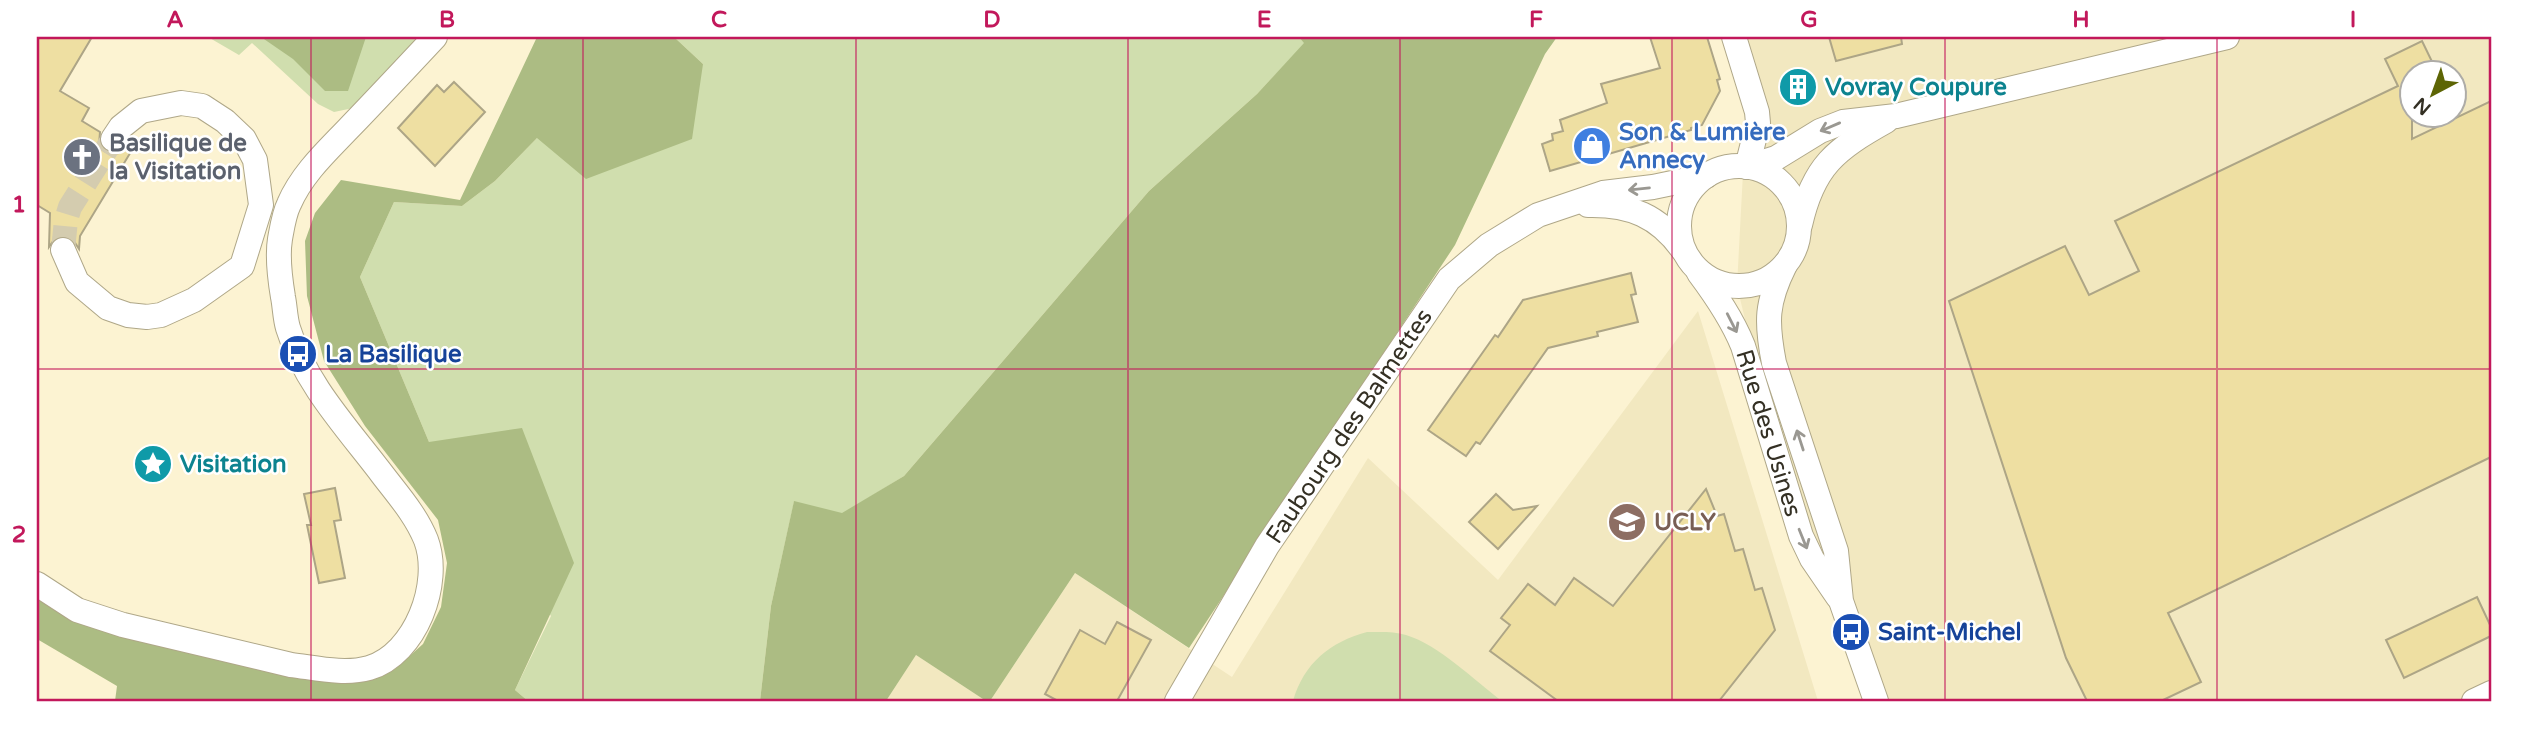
<svg xmlns="http://www.w3.org/2000/svg" width="2528" height="738" font-family="'Varela Round',sans-serif">
<style>
.built{fill:#f2e8c0;fill-rule:evenodd}
.green{fill:#d0deae}
.forest{fill:#acbc83}
.building{fill:#eedfa2;stroke:#ada586;stroke-width:2}
.lines{fill:none;stroke-linecap:round;stroke-linejoin:round}
.street-tunnel{stroke:#d4ccaf;stroke-width:24;stroke-dasharray:24 12;stroke-linecap:butt}
.street-casing{stroke:#afa788;stroke-width:26}
.street{stroke:#fff;stroke-width:24}
.oneway{stroke:#9a9892}
.grid{fill:none;stroke:#c2185b;stroke-width:2;stroke-opacity:0.55}
.labels{text-anchor:middle;stroke-width:5;stroke-linejoin:round;paint-order:stroke}
.culture-label{font-size:24px;font-weight:bold;fill:#0d838f;stroke:#fff;text-anchor:start}
.shop-label{font-size:24px;font-weight:bold;fill:#366cbe;stroke:#fff;text-anchor:start}
.worship-label{font-size:24px;font-weight:bold;fill:#5b616d;stroke:#fff;text-anchor:start}
.transit-label{font-size:24px;font-weight:bold;fill:#164399;stroke:#fff;text-anchor:start}
.street-label{font-size:24px;fill:#343024;stroke:#fff}
.education-label{font-size:24px;font-weight:bold;fill:#785e54;stroke:#fff;text-anchor:start}
.neatline{fill:none;stroke:#c2185b;stroke-width:2.5}
.grid-label{font-size:23px;text-anchor:middle;font-weight:bold;fill:#c2185b}
</style>
<rect width="100%" height="100%" fill="#fcf3d2"/>
<g class="built">
<path d="M1734,37H2491V701H1881L1781,470L1737,286L1745,135L1757,112ZM2412,74H2454V116H2412Z"/>
<polygon points="1698,311 1818,701 990,701 1075,573 1232,677 1368,458 1498,580"/>
<polygon points="916,655 986,701 886,701"/>
</g>
<g class="green">
<polygon points="208,37 421,37 358,107 334,112 318,104 252,43 239,55"/>
<polygon points="674,37 1299,37 1305,43 1257,94 1149,191 904,476 842,514 794,502 771,606 760,701 528,701 515,690 551,616 429,442 360,277 394,202 462,206 495,181 537,138 703,64"/>
<path d="M1367,632C1380,632 1393,631 1406,635C1439,645 1474,680 1502,701H1293C1304,663 1330,642 1367,632Z"/>
</g>
<g class="forest">
<polygon points="261,37 366,37 348,91 325,91 293,59"/>
<polygon points="537,37 674,37 703,64 692,139 586,179 537,138 495,181 462,206 394,202 360,277 429,442 522,428 574,563 515,690 528,701 115,701 117,686 37,639 37,588 361,680 395,669 423,644 441,607 447,563 438,520 365,426 324,361 307,296 305,241 315,213 341,180 460,200"/>
<polygon points="1299,37 1557,37 1545,54 1455,245 1189,648 1075,573 990,701 986,701 916,655 886,701 760,701 771,606 794,501 842,513 904,476 1149,191 1257,94 1304,43"/>
</g>
<g class="building">
<polygon points="37,37 92,37 60,91 89,108 82,121 100,132 99,145 104,151 111,154 119,153 126,147 132,150 80,236 79,249 72,238 64,235 56,237 49,247 50,213 37,205"/>
<polygon points="1650,37 1707,37 1720,79 1717,80 1720,91 1702,125 1691,128 1691,130 1550,171 1542,144 1553,140 1552,134 1563,131 1560,120 1607,103 1601,84 1660,68"/>
<polygon points="1829,37 1901,37 1902,44 1836,61"/>
<polygon points="2422,41 2438,74 2412,74 2412,139 2491,101 2491,457 2168,613 2201,682 2161,701 2087,701 2066,658 1949,301 2065,246 2089,295 2139,271 2115,221 2398,86 2385,59"/>
<polygon points="454,82 485,112 435,166 398,128 437,85 444,92"/>
<polygon points="1631,273 1636,294 1631,295 1638,322 1597,332 1598,336 1548,348 1480,444 1476,442 1466,456 1428,430 1495,335 1498,337 1523,300"/>
<polygon points="335,488 341,520 334,521 345,578 319,583 307,525 311,525 304,494"/>
<polygon points="1706,489 1717,516 1724,514 1735,551 1743,549 1755,590 1762,588 1775,630 1719,701 1558,701 1490,651 1510,625 1501,618 1528,584 1555,605 1574,578 1613,606"/>
<polygon points="1496,494 1513,510 1537,506 1498,549 1469,522"/>
<polygon points="2477,597 2491,627 2491,636 2404,678 2386,640"/>
<polygon points="1117,622 1151,640 1117,701 1058,701 1045,694 1080,630 1105,644"/>
</g>
<g class="lines">
<polyline class="street-tunnel" points="63,250 66,220 70,207 113,139"/>
<defs>
<g id="street">
<polyline points="1734,37 1757,112 1758,123 1747,167"/>
<circle cx="1739" cy="226" r="60"/>
<polyline points="1747,167 1776,158 1820,131 1843,122 1896,116 2227,37"/>
<path d="M1588,205C1630,204 1659,216 1683,250"/>
<path d="M1800,225C1813,166 1836,149 1886,121"/>
<polyline points="63,250 77,282 108,308 128,315 147,317 161,315 194,300 242,266 261,205 255,160 244,139 225,121 202,106 181,103 141,111 121,127 113,139"/>
<path d="M1785,265C1766,303 1766,322 1774,363L1836,551L1841,601L1876,701"/>
<path d="M1699,273C1717,297 1732,319 1743,346L1801,536L1812,559L1838,597"/>
<path d="M37,584L77,610L123,625L291,665C316,668 344,675 369,668C416,654 442,583 426,540C416,515 398,495 382,474C348,429 305,384 288,328C285,318 285,307 283,297C280,279 277,257 280,239C282,228 284,214 289,204C302,174 326,152 348,129C377,99 406,68 435,37"/>
<polyline points="1177,701 1267,546 1449,279 1489,245 1538,215 1603,193 1653,187 1706,176"/>
<polyline points="2474,701 2491,693"/>
</g>
</defs>
<use href="#street" class="street-casing"/>
<use href="#street" class="street"/>
</g>
<defs><path id="oneway-shaft" d="M-6 0H5M1.5-3L5.5 0L1.5 3" fill="none" stroke-width="1.6" stroke-linecap="round" stroke-linejoin="round" transform="scale(1.75)"/></defs>
<g class="oneway">
<use href="#oneway-shaft" transform="translate(1830 127) rotate(157)"/>
<use href="#oneway-shaft" transform="translate(1639 189) rotate(174)"/>
<use href="#oneway-shaft" transform="translate(1732 323) rotate(63)"/>
<use href="#oneway-shaft" transform="translate(1800 440) rotate(-108)"/>
<use href="#oneway-shaft" transform="translate(1803 539) rotate(68)"/>
</g>
<path class="grid" d="M311,37V701M583,37V701M856,37V701M1128,37V701M1400,37V701M1672,37V701M1945,37V701M2217,37V701M37,369H2491"/>
<defs>
<symbol id="building-disc" viewBox="-11 -11 22 22"><circle r="9.5" fill="#0f9aa8" stroke="#fff"/><path d="M-4-6H4V6H1V3H-1V6H-4ZM-2.5-4.3h1.7v1.8h-1.7ZM.8-4.3h1.7v1.8H.8ZM-2.5-1h1.7V.8h-1.7ZM.8-1h1.7V.8H.8Z" fill="#fff"/></symbol>
<symbol id="shop-disc" viewBox="-11 -11 22 22"><circle r="9.5" fill="#3f7fe0" stroke="#fff"/><path d="M-5-2.5h2.3a2.7 3.5 0 0 1 5.4 0H5L5.5 6h-11ZM-1.5-2.5h3a1.5 2.3 0 0 0-3 0Z" fill="#fff"/></symbol>
<symbol id="church-disc" viewBox="-11 -11 22 22"><circle r="9.5" fill="#6b7280" stroke="#fff"/><path d="M-1.2-6h2.4v3.5h3.3v2.4h-3.3V6h-2.4V-.1h-3.3v-2.4h3.3Z" fill="#fff"/></symbol>
<symbol id="bus-disc" viewBox="-11 -11 22 22"><circle r="9.5" fill="#1a4fb4" stroke="#fff"/><path d="M-5-6H5V4H4V6H2V4H-2V6H-4V4H-5ZM-3.5-4V0h7V-4ZM-3.5 1.2v1.5H-2V1.2ZM2 1.2v1.5H3.5V1.2Z" fill="#fff"/></symbol>
<symbol id="sight-disc" viewBox="-11 -11 22 22"><circle r="9.5" fill="#0f9aa8" stroke="#fff"/><path d="M0-6L1.8-2.2L6-1.7L2.9 1.2L3.7 5.4L0 3.3L-3.7 5.4L-2.9 1.2L-6-1.7L-1.8-2.2Z" fill="#fff"/></symbol>
<symbol id="university-disc" viewBox="-11 -11 22 22"><circle r="9.5" fill="#8d6e63" stroke="#fff"/><path d="M0-5L7-2L0 1L-7-2ZM-4 1L0 2.5L4 1V4Q0 6-4 4Z" fill="#fff"/></symbol>
</defs>
<g fill-rule="evenodd">
<use href="#building-disc" x="1776" y="65" width="44" height="44"/>
<use href="#shop-disc" x="1570" y="124" width="44" height="44"/>
<use href="#church-disc" x="60" y="135" width="44" height="44"/>
<use href="#bus-disc" x="276" y="332" width="44" height="44"/>
<use href="#sight-disc" x="131" y="442" width="44" height="44"/>
<use href="#university-disc" x="1605" y="500" width="44" height="44"/>
<use href="#bus-disc" x="1829" y="610" width="44" height="44"/>
</g>
<g class="labels">
<g class="culture-label">
<text x="1825" y="95">Vovray Coupure</text>
<text x="180" y="472">Visitation</text>
</g>
<g class="shop-label">
<text x="1619" y="140">Son &amp; Lumière<tspan x="1619" dy="28">Annecy</tspan></text>
</g>
<g class="worship-label">
<text x="109" y="151">Basilique de<tspan x="109" dy="28">la Visitation</tspan></text>
</g>
<g class="transit-label">
<text x="325" y="362">La Basilique</text>
<text x="1878" y="640">Saint-Michel</text>
</g>
<g class="street-label">
<text transform="translate(1349 426) rotate(-56)" y="8">Faubourg des Balmettes</text>
<text transform="translate(1769 433) rotate(73)" y="8">Rue des Usines</text>
</g>
<g class="education-label">
<text x="1654" y="530">UCLY</text>
</g>
</g>
<rect width="2528" height="738" fill="none" stroke="#ffffff" stroke-width="77"/>
<g transform="translate(2433 94) rotate(221)"><circle r="33" fill="#ffffff" stroke="#aeaca7" stroke-width="2"/>
<path d="M0-5L12 26L0 18L-12 26Z" fill="#5d6505"/>
<text y="-10" font-size="19" font-weight="bold" text-anchor="middle" fill="#343024">N</text>
</g>
<rect x="38" y="38" width="2452" height="662" class="neatline"/>
<g class="grid-label">
<text x="175" y="27">A</text>
<text x="447" y="27">B</text>
<text x="719" y="27">C</text>
<text x="992" y="27">D</text>
<text x="1264" y="27">E</text>
<text x="1536" y="27">F</text>
<text x="1809" y="27">G</text>
<text x="2081" y="27">H</text>
<text x="2353" y="27">I</text>
<text x="19" y="212">1</text>
<text x="19" y="542">2</text>
</g>
</svg>
